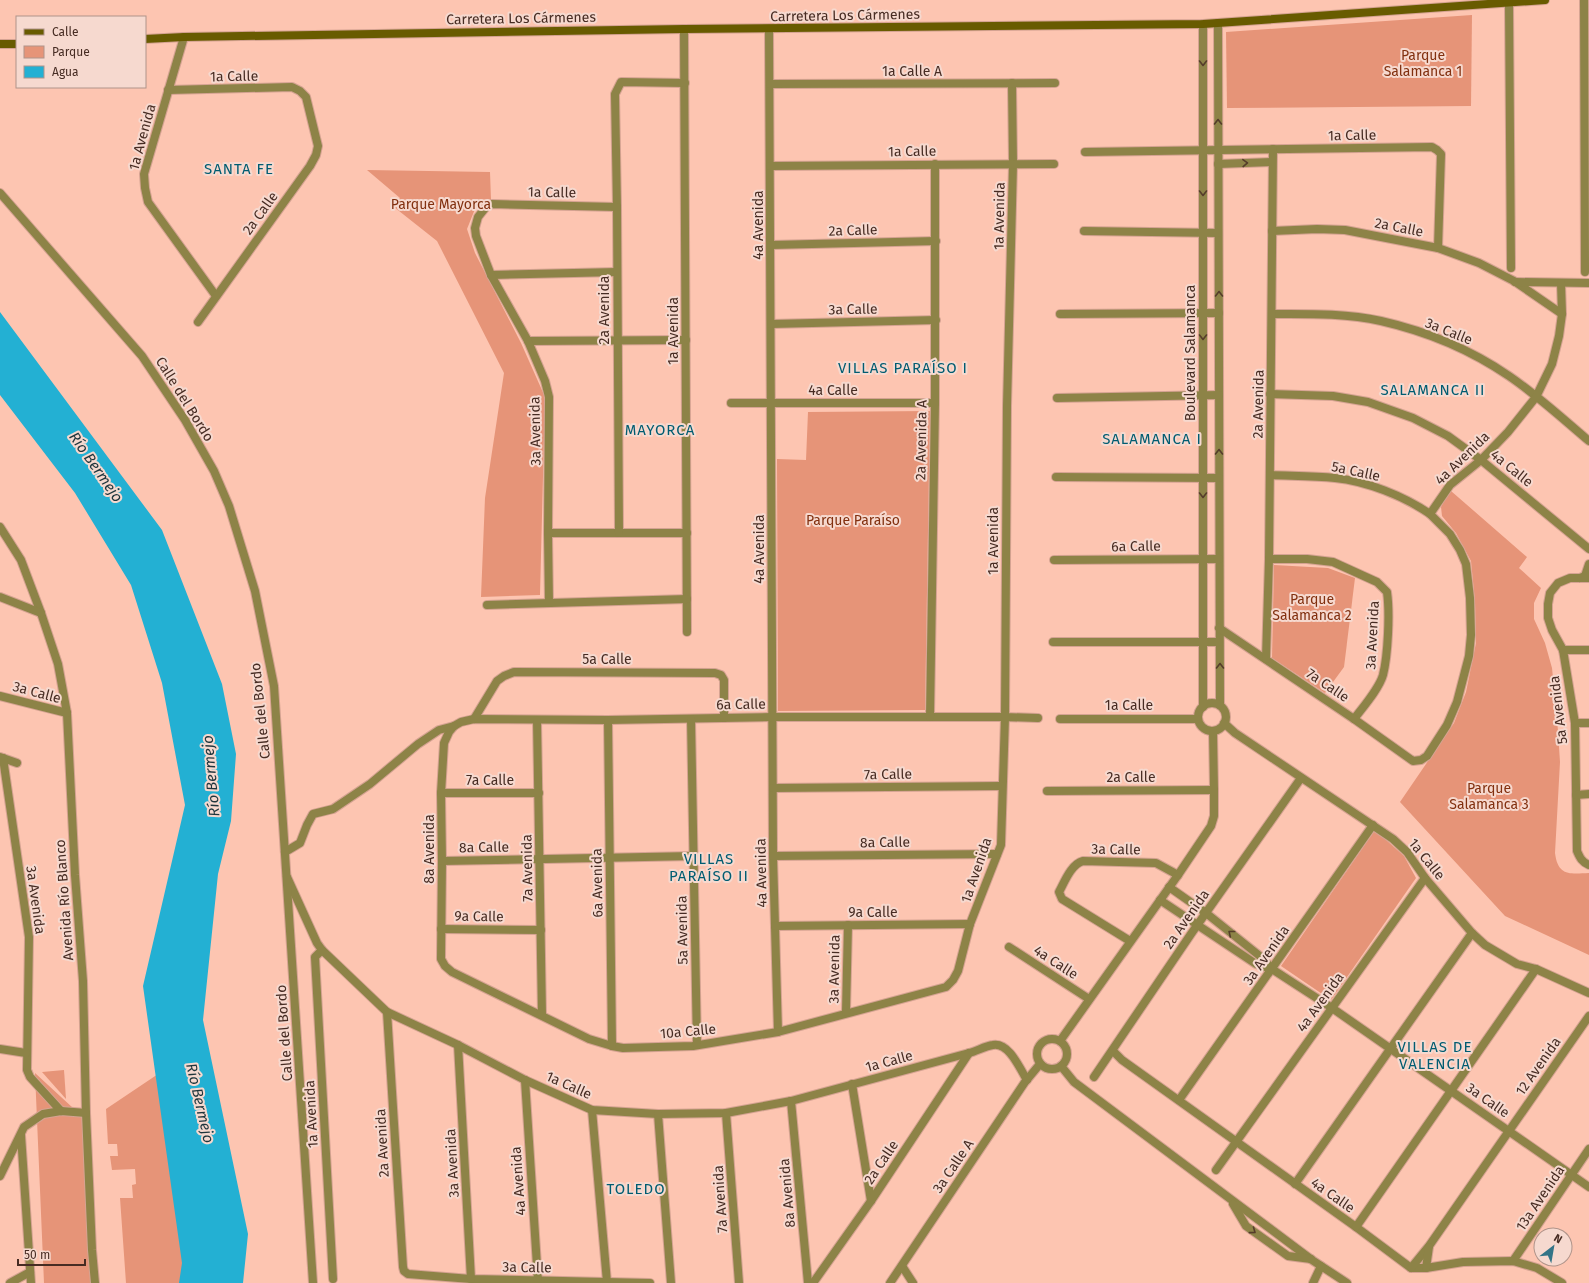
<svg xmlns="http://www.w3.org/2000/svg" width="1589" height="1283" font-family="'Fira Sans',sans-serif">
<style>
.green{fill:#e69478}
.water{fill:#23b0d3}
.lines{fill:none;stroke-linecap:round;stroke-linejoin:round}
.minor-casing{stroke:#d5a392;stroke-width:10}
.tertiary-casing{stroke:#d5a392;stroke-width:10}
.secondary-casing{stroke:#d5a392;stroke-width:10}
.minor{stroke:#8d8347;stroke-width:8}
.tertiary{stroke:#8d8347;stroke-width:8}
.secondary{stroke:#685b00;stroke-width:8}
.oneway{stroke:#553d2a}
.labels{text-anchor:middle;stroke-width:4;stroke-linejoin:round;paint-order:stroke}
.street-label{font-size:14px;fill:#472c23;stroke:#f6d9cf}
.park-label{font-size:14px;fill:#82300f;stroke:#f6d9cf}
.neighbourhood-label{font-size:15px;letter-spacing:1px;fill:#005c71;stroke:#f6d9cf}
.water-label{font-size:15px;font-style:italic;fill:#1f353c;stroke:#f6d9cf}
</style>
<rect width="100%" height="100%" fill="#fdc5b1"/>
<g class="green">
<polygon points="1472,15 1471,106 1227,108 1226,32"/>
<polygon points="367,170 490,172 491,200 480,204 475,209 467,229 475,253 521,343 545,397 540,595 481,597 485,498 504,373 437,241 394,207 400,198"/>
<polygon points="930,411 925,710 778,711 777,459 806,460 808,412"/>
<path d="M1451,491L1527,557L1519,568L1541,588L1534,603V619L1545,643L1552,668L1557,717L1560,762L1555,853C1558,876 1569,874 1589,873V955L1505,916L1400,802L1454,723L1466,692L1476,643L1475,602L1471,561L1456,533L1442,516L1441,507L1445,499Z"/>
<polygon points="1274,565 1328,568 1355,578 1344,667 1325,693 1272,658"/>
<polygon points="1375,830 1404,856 1416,878 1331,1000 1281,966"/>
<polygon points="176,1062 202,1283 126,1283 120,1198 133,1198 132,1185 136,1184 135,1169 112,1170 110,1156 118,1156 117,1144 108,1144 106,1109"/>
<polygon points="64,1070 66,1099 42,1072"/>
<polygon points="35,1073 73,1108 87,1110 94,1283 44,1283"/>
</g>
<polygon class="water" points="0,312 162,530 222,684 236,754 231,821 218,874 203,1020 248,1234 243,1283 179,1283 182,1263 143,986 185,805 162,683 131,585 75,493 0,395"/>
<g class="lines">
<defs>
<g id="minor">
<polyline points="1584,0 1585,272"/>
<polyline points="1509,3 1511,268"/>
<polyline points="1218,23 1220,705"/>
<polyline points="684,29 687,632"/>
<polyline points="769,29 773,856 778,1032"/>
<polyline points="184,37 144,174 145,188 148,202 216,296"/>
<polyline points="1012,83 1013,164 1007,406 1005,717 1001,845 970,924 958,971 953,980 946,987 778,1032 693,1046 623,1048 612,1046 589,1039 452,972 445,966 441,959 442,861 441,793 444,743 449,732 454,726 461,722 474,719 608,720 773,717 1005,717 1038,718"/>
<polyline points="770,84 1055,83"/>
<polyline points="168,90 292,87 300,91 306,97 318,146 316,155 310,166 198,322"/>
<polyline points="1085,152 1432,147 1437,150 1441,154 1438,248"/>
<polyline points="1218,164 1272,162"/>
<polyline points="770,166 1054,164"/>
<polyline points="1084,231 1218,233"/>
<polyline points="1272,231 1317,229 1345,230 1438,248 1479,263 1514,281 1562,314"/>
<polyline points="771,245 936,241"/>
<polyline points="491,275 617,272"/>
<polyline points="1515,282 1589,283"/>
<polyline points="1060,314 1219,313"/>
<path d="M1272,314C1308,314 1345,313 1381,321C1425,331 1471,350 1509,376C1537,395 1563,419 1589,441"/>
<polyline points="771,324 936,320"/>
<polyline points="528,341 686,340"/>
<polyline points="1270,394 1333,396 1368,402 1413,418 1448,436 1481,460 1589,549"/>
<polyline points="1057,398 1219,395"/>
<polyline points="731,403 935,403"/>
<path d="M1270,475C1292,476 1314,476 1335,478C1366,481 1404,496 1430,514"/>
<polyline points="1056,477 1219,478"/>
<polyline points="0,527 21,560 41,613 58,664 67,713 75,875 83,981 86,1113 92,1250 95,1283"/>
<polyline points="548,533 687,533"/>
<polyline points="619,533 617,207 615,94 621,82 685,83"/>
<path d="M1269,559H1307L1333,562L1377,582L1387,592C1390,613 1388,655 1383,675C1379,689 1363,707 1354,719"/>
<polyline points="1054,560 1219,559"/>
<polyline points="1580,578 1585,576 1589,564"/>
<path d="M1589,578H1570L1558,583L1550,593L1548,604V618L1552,630L1563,650L1575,723L1577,851C1580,858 1582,862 1589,865"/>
<polyline points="0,597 41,613"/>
<polyline points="549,603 548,533 549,397 545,381 528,341 491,275 476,236 475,228 478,217 486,207 492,204 617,207"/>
<polyline points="487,605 687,599"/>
<polyline points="1219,628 1354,719 1413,761 1421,760 1427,756 1447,725 1457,702 1469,656 1471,635 1470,598 1466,564 1460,550 1450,534 1430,514 1450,485 1481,460 1508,432 1536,397 1552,364 1559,336 1562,314 1561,283"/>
<polyline points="1053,642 1219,642"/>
<polyline points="1563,650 1589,650"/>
<polyline points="1266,659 1269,559 1273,149"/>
<polyline points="0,696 67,713"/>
<circle cx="1212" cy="717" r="14"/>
<polyline points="1203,707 1203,24"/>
<polyline points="930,717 935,403 935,164"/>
<polyline points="474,719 497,681 504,676 514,672 715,673 721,675 724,680 724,718"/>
<polyline points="691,719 697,1045"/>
<polyline points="1060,719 1198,719"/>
<polyline points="537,720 542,1015"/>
<polyline points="608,720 612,1046"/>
<polyline points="1224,723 1235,733 1393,839 1407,852 1425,878 1472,933 1485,945 1517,964 1536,969 1589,993"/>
<polyline points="1575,723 1589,723"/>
<polyline points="0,757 17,763"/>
<polyline points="3,758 29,937 27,1070 30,1077 61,1111"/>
<polyline points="773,788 1002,786"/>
<polyline points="1047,791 1214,790"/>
<polyline points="441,793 539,793"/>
<polyline points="1576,795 1589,794"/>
<polyline points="285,852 300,843 307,825 313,814 333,809 370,784 418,744 439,730 454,726"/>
<polyline points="773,856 997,854"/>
<polyline points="442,861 694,856"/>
<path d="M287,877L317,943L322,950L387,1012L458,1045L525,1080L592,1110L658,1114L726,1113L791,1101L969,1053C977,1051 985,1046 993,1045C1009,1042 1020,1069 1027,1080"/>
<polyline points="1169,887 1206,913 1261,957 1272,969 1332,1008 1589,1187"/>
<polyline points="1160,900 1256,964 1271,969"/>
<polyline points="775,926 970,924"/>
<polyline points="441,929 541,930"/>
<path d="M1130,941L1062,899L1059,892C1064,883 1071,864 1083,861L1156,863L1178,875"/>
<polyline points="1009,947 1089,999"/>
<polyline points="322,950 315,957 333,1279"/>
<polyline points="387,1012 403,1267 404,1271 408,1274 471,1279 650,1283"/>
<polyline points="846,1012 848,925"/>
<circle cx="1052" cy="1054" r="15"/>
<polyline points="1060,1041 1178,875 1211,826 1214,816 1214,790 1213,731"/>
<polyline points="458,1045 471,1279"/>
<polyline points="0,1049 26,1053"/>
<polyline points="1113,1051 1122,1060 1356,1227 1411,1268 1426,1268 1463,1262 1513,1261 1537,1268 1562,1283"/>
<polyline points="1061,1066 1074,1082 1312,1260 1347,1283"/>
<polyline points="1094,1077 1191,934 1301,778"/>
<polyline points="525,1080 538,1281"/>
<polyline points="852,1084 871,1201"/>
<polyline points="1179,1100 1373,825"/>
<polyline points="791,1101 808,1283"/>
<polyline points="592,1110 607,1282"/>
<polyline points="726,1113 739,1283"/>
<polyline points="658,1114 671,1283"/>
<polyline points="21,1135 31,1283"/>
<polyline points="1216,1170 1425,878"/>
<polyline points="0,1176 24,1127 43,1114 61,1111 86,1113"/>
<polyline points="1295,1184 1472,933"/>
<polyline points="1233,1204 1246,1226 1288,1256 1311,1259"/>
<polyline points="1356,1227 1536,969"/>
<polyline points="1513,1261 1589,1149"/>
<polyline points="902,1266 913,1283"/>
<polyline points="1411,1268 1429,1246 1589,1016"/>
<polyline points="1426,1268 1429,1247"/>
<polyline points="10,1283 30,1272"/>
<polyline points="813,1283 871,1201 969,1053"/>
<polyline points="890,1283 1025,1082 1040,1064"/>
<polyline points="1313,1283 1321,1266"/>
</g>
<polyline id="tertiary" points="0,193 142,356 185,420 214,471 229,506 255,591 274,686 313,1283"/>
<g id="secondary">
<polyline points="145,39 184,37 684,29 1203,24 1545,0"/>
<polyline points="0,44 17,44"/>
</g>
</defs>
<use href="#minor" class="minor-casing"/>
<use href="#tertiary" class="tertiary-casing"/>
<use href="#secondary" class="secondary-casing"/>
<use href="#minor" class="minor"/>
<use href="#tertiary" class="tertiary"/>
<use href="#secondary" class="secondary"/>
</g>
<defs><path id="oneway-chevron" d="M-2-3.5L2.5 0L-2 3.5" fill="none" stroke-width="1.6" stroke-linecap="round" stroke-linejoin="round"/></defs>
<g class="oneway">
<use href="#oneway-chevron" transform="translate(1203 63) rotate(90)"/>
<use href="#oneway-chevron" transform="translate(1218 122) rotate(-90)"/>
<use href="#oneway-chevron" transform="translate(1245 163) rotate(-2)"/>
<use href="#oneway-chevron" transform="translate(1203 193) rotate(90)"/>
<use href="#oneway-chevron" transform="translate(1219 294) rotate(-90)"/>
<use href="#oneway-chevron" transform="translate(1203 337) rotate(90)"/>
<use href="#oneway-chevron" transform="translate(1219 452) rotate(-90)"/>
<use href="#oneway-chevron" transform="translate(1203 495) rotate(90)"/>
<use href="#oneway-chevron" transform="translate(1220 666) rotate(-90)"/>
<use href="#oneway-chevron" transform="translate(1231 933) rotate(-141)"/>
<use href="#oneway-chevron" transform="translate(1253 1231) rotate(36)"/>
</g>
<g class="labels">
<g class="street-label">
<text transform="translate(845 15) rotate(-1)" y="5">Carretera Los Cármenes</text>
<text transform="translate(521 18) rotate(-1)" y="5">Carretera Los Cármenes</text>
<text x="912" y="76">1a Calle A</text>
<text transform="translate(234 76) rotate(-1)" y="5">1a Calle</text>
<text transform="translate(1352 135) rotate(-1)" y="5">1a Calle</text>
<text transform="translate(142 137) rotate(-75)" y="5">1a Avenida</text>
<text transform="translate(912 151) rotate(-1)" y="5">1a Calle</text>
<text transform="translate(552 192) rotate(1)" y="5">1a Calle</text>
<text transform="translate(260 213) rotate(-54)" y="5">2a Calle</text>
<text transform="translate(999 216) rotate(-89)" y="5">1a Avenida</text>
<text transform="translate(758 225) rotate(-90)" y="5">4a Avenida</text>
<text transform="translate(1399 227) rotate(11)" y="5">2a Calle</text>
<text transform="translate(853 230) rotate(-2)" y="5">2a Calle</text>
<text transform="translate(853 309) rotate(-1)" y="5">3a Calle</text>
<text transform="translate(604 310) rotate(-90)" y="5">2a Avenida</text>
<text transform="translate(673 331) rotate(-90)" y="5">1a Avenida</text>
<text transform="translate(1449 331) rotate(22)" y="5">3a Calle</text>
<text transform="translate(1190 353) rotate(-90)" y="5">Boulevard Salamanca</text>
<text x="833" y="395">4a Calle</text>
<text transform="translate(185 399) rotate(58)" y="5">Calle del Bordo</text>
<text transform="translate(1258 404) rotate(-89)" y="5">2a Avenida</text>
<text transform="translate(535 431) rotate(-91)" y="5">3a Avenida</text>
<text transform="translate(921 440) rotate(-89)" y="5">2a Avenida A</text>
<text transform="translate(1462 458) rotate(-44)" y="5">4a Avenida</text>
<text transform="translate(1512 468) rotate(39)" y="5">4a Calle</text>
<text transform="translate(1356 471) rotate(12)" y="5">5a Calle</text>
<text transform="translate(993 541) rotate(-90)" y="5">1a Avenida</text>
<text transform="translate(1136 546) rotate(-1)" y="5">6a Calle</text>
<text transform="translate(759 549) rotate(-90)" y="5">4a Avenida</text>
<text transform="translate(1372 635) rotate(-87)" y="5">3a Avenida</text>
<text x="607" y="664">5a Calle</text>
<text transform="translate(1328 685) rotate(34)" y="5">7a Calle</text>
<text transform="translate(37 692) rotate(15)" y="5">3a Calle</text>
<text transform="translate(741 704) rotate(-1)" y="5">6a Calle</text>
<text x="1129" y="710">1a Calle</text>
<text transform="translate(1558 710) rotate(-97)" y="5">5a Avenida</text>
<text transform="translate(260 711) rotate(-96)" y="5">Calle del Bordo</text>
<text transform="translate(888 774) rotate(-1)" y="5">7a Calle</text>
<text x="1131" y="782">2a Calle</text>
<text x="490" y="785">7a Calle</text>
<text transform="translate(885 842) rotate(-1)" y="5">8a Calle</text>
<text transform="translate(484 847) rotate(-1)" y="5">8a Calle</text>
<text transform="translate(429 849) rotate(-90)" y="5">8a Avenida</text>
<text transform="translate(1116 849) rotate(1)" y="5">3a Calle</text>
<text transform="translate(1427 859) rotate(51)" y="5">1a Calle</text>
<text transform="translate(527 868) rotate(-91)" y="5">7a Avenida</text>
<text transform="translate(976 870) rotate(-71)" y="5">1a Avenida</text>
<text transform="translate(761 873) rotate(-91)" y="5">4a Avenida</text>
<text transform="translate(597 883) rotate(-91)" y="5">6a Avenida</text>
<text transform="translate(36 900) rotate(82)" y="5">3a Avenida</text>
<text transform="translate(64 900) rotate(-94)" y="5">Avenida Río Blanco</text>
<text x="873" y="917">9a Calle</text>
<text transform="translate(479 916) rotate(1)" y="5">9a Calle</text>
<text transform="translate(1186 919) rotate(-55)" y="5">2a Avenida</text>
<text transform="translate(682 930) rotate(-91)" y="5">5a Avenida</text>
<text transform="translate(1266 955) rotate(-55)" y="5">3a Avenida</text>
<text transform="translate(1056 962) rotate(33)" y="5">4a Calle</text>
<text transform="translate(834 969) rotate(-89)" y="5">3a Avenida</text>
<text transform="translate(1320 1002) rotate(-54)" y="5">4a Avenida</text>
<text transform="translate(688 1031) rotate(-5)" y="5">10a Calle</text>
<text transform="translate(284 1033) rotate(-94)" y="5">Calle del Bordo</text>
<text transform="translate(889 1061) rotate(-15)" y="5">1a Calle</text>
<text transform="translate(1538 1066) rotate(-55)" y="5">12 Avenida</text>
<text transform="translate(569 1085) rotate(24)" y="5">1a Calle</text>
<text transform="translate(1488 1100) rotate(35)" y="5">3a Calle</text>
<text transform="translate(311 1114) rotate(-93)" y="5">1a Avenida</text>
<text transform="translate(382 1143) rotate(-93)" y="5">2a Avenida</text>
<text transform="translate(881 1162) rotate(-56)" y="5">2a Calle</text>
<text transform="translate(452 1163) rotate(-93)" y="5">3a Avenida</text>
<text transform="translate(953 1166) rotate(-56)" y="5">3a Calle A</text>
<text transform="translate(518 1181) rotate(-94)" y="5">4a Avenida</text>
<text transform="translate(787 1193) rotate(-95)" y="5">8a Avenida</text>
<text transform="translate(1333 1195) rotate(35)" y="5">4a Calle</text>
<text transform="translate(1540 1198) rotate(-56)" y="5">13a Avenida</text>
<text transform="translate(720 1199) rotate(-94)" y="5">7a Avenida</text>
<text transform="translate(527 1267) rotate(1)" y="5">3a Calle</text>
</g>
<g class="park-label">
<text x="1423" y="60">Parque<tspan x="1423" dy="16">Salamanca 1</tspan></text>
<text x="441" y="209">Parque Mayorca</text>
<text x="853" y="525">Parque Paraíso</text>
<text x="1312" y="604">Parque<tspan x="1312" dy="16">Salamanca 2</tspan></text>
<text x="1489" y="793">Parque<tspan x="1489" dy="16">Salamanca 3</tspan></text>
</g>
<g class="neighbourhood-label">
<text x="239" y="174">SANTA FE</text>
<text x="903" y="373">VILLAS PARAÍSO I</text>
<text x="1433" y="395">SALAMANCA II</text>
<text x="660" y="435">MAYORCA</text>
<text x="1152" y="444">SALAMANCA I</text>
<text x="709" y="864">VILLAS<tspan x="709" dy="17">PARAÍSO II</tspan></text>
<text x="1435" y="1052">VILLAS DE<tspan x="1435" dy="17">VALENCIA</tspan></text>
<text x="636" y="1194">TOLEDO</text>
</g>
<g class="water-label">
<text transform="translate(96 467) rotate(55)" y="5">Río Bermejo</text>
<text transform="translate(211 776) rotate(-95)" y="5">Río Bermejo</text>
<text transform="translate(200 1103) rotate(77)" y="5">Río Bermejo</text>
</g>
</g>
<rect x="16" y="16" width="130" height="72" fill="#f6d9cf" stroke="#b0948a"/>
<rect x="24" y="29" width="20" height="6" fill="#685b00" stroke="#b0948a"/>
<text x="52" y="36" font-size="12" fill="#472c23">Calle</text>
<rect x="24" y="46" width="20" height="12" fill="#e69478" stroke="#b0948a"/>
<text x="52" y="56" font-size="12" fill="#472c23">Parque</text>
<rect x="24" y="66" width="20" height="12" fill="#23b0d3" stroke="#b0948a"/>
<text x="52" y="76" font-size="12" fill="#472c23">Agua</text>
<g transform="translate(1553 1247) rotate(31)"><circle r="19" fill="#f6d9cf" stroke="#b0948a"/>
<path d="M0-3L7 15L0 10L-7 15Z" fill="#337487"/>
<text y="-6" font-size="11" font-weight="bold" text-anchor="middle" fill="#472c23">N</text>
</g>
<path d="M18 1259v6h67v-6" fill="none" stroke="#472c23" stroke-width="2"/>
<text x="24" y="1259" font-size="12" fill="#472c23" stroke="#f6d9cf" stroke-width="3" paint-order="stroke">50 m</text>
</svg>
